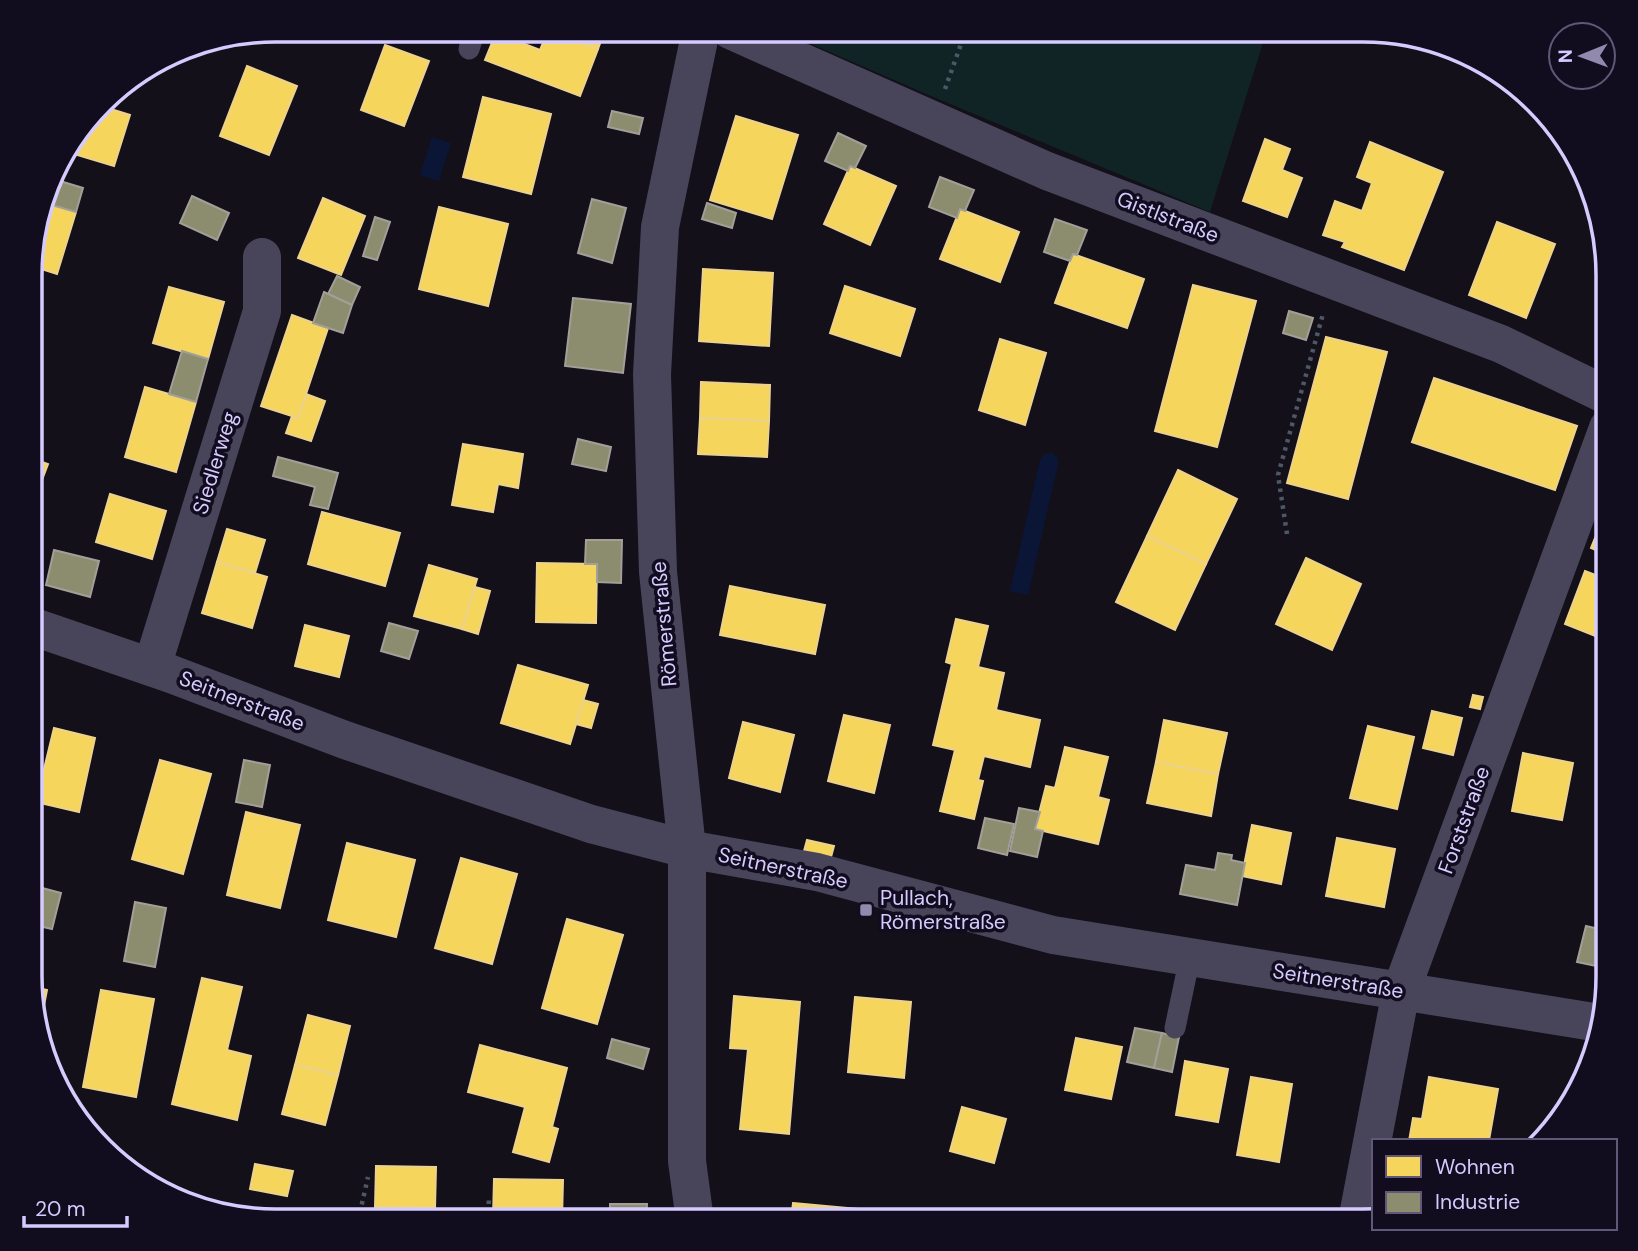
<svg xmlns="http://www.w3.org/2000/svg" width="1638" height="1251" font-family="'DM Sans',sans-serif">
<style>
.green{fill:#102426}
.water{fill:#0b1637}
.homes{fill:#f6d55c;stroke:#ecd28d;stroke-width:2}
.industry{fill:#8c8c6e;stroke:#a29f99;stroke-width:2}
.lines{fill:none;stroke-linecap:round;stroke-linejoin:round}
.path{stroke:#4c5866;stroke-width:4.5;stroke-dasharray:3.5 5;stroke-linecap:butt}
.lane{stroke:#48455b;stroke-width:21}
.street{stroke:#48455b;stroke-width:38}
.rail{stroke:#415264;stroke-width:5;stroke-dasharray:10 9;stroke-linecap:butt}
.poi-dot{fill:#918aae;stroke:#110c1e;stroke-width:2.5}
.labels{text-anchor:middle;stroke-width:7;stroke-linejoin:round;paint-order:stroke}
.street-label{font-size:21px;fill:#d5cbfe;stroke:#110c1e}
.poi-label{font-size:21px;fill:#d5cbfe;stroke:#110c1e;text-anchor:start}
.rim{fill:none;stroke:#d5cbfe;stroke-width:3.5}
</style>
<rect width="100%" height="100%" fill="#13101a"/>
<polygon class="green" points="779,30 1267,30 1210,212 931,96"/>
<g class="water">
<polygon points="432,137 451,143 439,181 420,175"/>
<polygon points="1052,453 1057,457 1058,464 1028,595 1010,591 1040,460 1044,454"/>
</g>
<g class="homes">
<polygon points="548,30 598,49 580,96 485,60 496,33 540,50"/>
<polygon points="549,30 605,30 598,49"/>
<polygon points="385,45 429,61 404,126 361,110"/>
<polygon points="247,66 297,86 269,155 220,136"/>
<polygon points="483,97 551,114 531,194 463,177"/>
<polygon points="101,106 130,115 114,166 64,151"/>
<polygon points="736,116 798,135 772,219 710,200"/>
<polygon points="1265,139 1290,149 1282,170 1302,178 1287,217 1243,201"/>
<polygon points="1370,142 1443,172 1404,270 1342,247 1345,242 1323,235 1335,201 1362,211 1372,183 1357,177"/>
<polygon points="850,166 896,186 870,245 824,224"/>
<polygon points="323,198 365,216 341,275 298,258"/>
<polygon points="46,203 76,212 57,274 32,266 32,243"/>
<polygon points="439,207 508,224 488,306 419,289"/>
<polygon points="960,209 1019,232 1000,282 940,259"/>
<polygon points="1497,222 1555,244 1526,318 1469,295"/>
<polygon points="1073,254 1144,279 1127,328 1055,303"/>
<polygon points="703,269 773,273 769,346 699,341"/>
<polygon points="1193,285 1256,301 1217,447 1155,431"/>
<polygon points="845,286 915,309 900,356 830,333"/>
<polygon points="169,287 224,302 208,359 153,343"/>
<polygon points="292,315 328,328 298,418 261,406"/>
<polygon points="1326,337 1387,352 1348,499 1287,483"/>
<polygon points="1000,339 1046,353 1025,425 979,410"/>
<polygon points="1434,378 1577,426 1555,490 1412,442"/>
<polygon points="701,382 770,385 769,421 700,418"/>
<polygon points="145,387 196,402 176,472 125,457"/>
<polygon points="306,394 325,401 311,441 286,433 292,416 298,418"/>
<polygon points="700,418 769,421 767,457 698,454"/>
<polygon points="463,444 523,454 518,488 498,484 493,512 452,505"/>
<polygon points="31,458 48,464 31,509"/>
<polygon points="1178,470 1237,499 1206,564 1147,536"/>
<polygon points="110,494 166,511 152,559 96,542"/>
<polygon points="1608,506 1608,555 1591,548"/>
<polygon points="322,512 400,533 385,586 308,564"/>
<polygon points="227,529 265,540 255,573 217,562"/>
<polygon points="1147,536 1206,564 1175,630 1116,602"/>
<polygon points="1306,558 1361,584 1332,650 1276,624"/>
<polygon points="217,562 267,577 252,628 202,613"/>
<polygon points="537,563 597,564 596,623 536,622"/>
<polygon points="429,565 477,579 462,629 414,616"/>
<polygon points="1585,571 1608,580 1608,641 1565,624"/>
<polygon points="730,586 825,605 815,654 720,635"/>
<polygon points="475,587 490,591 478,634 462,629"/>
<polygon points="956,619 988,626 978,667 1004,673 996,710 1040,720 1030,767 984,756 978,780 983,781 974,819 940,811 955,750 933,745 952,664 946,662"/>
<polygon points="305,625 349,636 339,677 295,666"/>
<polygon points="518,665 588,685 570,744 501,723"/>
<polygon points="1473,695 1483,697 1480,709 1470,707"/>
<polygon points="583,700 598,704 591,728 576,724"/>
<polygon points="1432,711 1462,718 1453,755 1423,748"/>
<polygon points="844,715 890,725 874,793 828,781"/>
<polygon points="1164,720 1227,733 1218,774 1156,762"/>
<polygon points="743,722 794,735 780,792 729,778"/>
<polygon points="1368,726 1414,737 1397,809 1350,798"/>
<polygon points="54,728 95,738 79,812 36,802"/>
<polygon points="1065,747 1108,757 1098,797 1109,800 1098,844 1035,829 1046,786 1055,788"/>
<polygon points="1523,753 1573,763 1562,820 1512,811"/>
<polygon points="160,760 211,774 183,874 132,859"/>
<polygon points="1156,762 1218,774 1211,816 1147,803"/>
<polygon points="246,812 300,825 280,908 227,895"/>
<polygon points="1252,825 1291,833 1281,884 1242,876"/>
<polygon points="1337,838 1395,849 1384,907 1326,896"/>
<polygon points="807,840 834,846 831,857 804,851"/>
<polygon points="347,843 415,860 396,937 328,920"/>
<polygon points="461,858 517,874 492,964 435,948"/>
<polygon points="567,919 623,935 597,1024 542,1008"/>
<polygon points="202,978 242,987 227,1050 251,1056 237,1120 172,1104"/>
<polygon points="30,986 47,990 40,1026 30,992"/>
<polygon points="101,990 154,999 136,1097 83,1087"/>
<polygon points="734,996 800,1002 789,1134 740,1129 748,1049 730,1048"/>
<polygon points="855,997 911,1002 904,1078 848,1072"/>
<polygon points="308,1015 350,1026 338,1075 295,1065"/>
<polygon points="1076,1038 1122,1047 1111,1099 1065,1090"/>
<polygon points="480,1045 567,1068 552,1127 558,1129 549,1162 513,1152 525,1107 468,1092"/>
<polygon points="1185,1061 1228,1069 1218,1122 1176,1115"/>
<polygon points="295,1065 338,1075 325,1125 282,1114"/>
<polygon points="1251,1077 1292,1084 1279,1162 1237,1155"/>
<polygon points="1429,1077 1498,1089 1489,1140 1477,1138 1476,1141 1409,1141 1413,1118 1422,1119"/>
<polygon points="962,1107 1006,1119 994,1163 950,1151"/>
<polygon points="255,1164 293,1171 287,1196 250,1189"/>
<polygon points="376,1166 436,1167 435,1209 375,1208"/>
<polygon points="494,1179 563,1180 562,1219 493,1218"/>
<polygon points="793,1203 912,1214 912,1221 791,1221"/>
<polygon points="375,1208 435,1209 435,1221 374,1221"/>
<polygon points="493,1218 562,1219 562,1221 493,1221"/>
</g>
<g class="industry">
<polygon points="612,111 643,118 639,134 608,127"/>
<polygon points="838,133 866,146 855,168 850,166 848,171 825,161"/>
<polygon points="940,177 974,190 965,211 960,209 957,218 929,207"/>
<polygon points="60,181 83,188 76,212 52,205"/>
<polygon points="192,196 229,213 217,240 180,223"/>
<polygon points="592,199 626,208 612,263 578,253"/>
<polygon points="707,203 736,213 732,228 702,219"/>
<polygon points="375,217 390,222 377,260 363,256"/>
<polygon points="1055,219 1087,230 1077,255 1073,254 1070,261 1044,252"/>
<polygon points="337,276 360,287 352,305 328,294"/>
<polygon points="324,292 352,305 343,333 313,323"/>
<polygon points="573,298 631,304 623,373 565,366"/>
<polygon points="1289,311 1313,318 1306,340 1283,333"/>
<polygon points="182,351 208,359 196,402 169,394"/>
<polygon points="578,439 611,447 606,471 572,464"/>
<polygon points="278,457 338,473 328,509 310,505 315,487 273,476"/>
<polygon points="586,540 622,540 621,583 597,582 597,564 585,564"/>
<polygon points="54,550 99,561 90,597 46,585"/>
<polygon points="389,623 418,631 409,659 381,651"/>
<polygon points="244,760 270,765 262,807 236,802"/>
<polygon points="1019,808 1040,812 1035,829 1043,831 1037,857 1010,851"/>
<polygon points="985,818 1014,824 1007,855 978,848"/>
<polygon points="1218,853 1232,855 1231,860 1245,863 1237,905 1180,894 1186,865 1215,870"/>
<polygon points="31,885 61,893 52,929 30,924"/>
<polygon points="135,902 166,908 155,967 124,961"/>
<polygon points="1586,926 1608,931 1608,960 1606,968 1577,962"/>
<polygon points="1135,1028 1162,1033 1154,1068 1127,1062"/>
<polygon points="1162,1033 1179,1037 1172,1072 1154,1068"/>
<polygon points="612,1039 649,1049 643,1069 607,1058"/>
<polygon points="610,1204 647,1204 646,1221 610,1221"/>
</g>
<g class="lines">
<g class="path">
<polyline points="945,89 966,30"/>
<polyline points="1287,534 1278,475 1323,314"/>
<polyline points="358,1221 368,1177"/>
<polyline points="488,1221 489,1197"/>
</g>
<g class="lane">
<polyline points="469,49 475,30"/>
<polyline points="1175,1028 1190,957"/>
</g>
<g class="street">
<polyline points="730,30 1047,171 1501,344 1608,396"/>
<polyline points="31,626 171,674 345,740 591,824 687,849 817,872 1053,935 1600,1023"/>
<polyline points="152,667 262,311 262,257"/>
<polyline points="695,1221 687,1161 687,849 658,572 652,374 660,227 701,30"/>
<polyline points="1357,1221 1401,991 1608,428"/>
</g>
<polyline class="rail" points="1455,48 1460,51"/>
</g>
<rect class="poi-dot" x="859" y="903" width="14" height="14" rx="3.5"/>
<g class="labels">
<g class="street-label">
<text transform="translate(1168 217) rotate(21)" y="7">Gistlstraße</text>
<text transform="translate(215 463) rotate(-73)" y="7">Siedlerweg</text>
<text transform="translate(664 624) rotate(-95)" y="7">Römerstraße</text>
<text transform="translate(242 701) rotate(21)" y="7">Seitnerstraße</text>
<text transform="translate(1464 820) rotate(-70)" y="7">Forststraße</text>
<text transform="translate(783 868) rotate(12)" y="7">Seitnerstraße</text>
<text transform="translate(1338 981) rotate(9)" y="7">Seitnerstraße</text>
</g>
<g class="poi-label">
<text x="880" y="905">Pullach,<tspan x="880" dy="24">Römerstraße</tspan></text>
</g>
</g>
<path d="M0 0H1638V1251H0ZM275 42H1363A233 233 0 0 1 1596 275V976A233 233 0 0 1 1363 1209H275A233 233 0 0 1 42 976V275A233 233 0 0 1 275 42Z" fill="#110c1e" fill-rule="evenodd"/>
<path class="rim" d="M275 42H1363A233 233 0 0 1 1596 275V976A233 233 0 0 1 1363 1209H275A233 233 0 0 1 42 976V275A233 233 0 0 1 275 42Z"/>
<rect x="1372" y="1139" width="245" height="91" fill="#110c1e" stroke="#5f5878" stroke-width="2"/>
<rect x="1386" y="1156" width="35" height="21" fill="#f6d55c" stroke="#5f5878" stroke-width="2"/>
<text x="1435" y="1174" font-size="21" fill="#d5cbfe">Wohnen</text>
<rect x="1386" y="1192" width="35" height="21" fill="#8c8c6e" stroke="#5f5878" stroke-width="2"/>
<text x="1435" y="1209" font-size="21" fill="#d5cbfe">Industrie</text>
<g transform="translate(1582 56) rotate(269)"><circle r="33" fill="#110c1e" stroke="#5f5878" stroke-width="2"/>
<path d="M0-5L12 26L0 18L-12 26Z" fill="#918aae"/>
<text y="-10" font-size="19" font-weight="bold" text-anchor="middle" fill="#d5cbfe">N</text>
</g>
<path d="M24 1216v10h103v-10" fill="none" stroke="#d5cbfe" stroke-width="3.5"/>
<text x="35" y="1216" font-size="21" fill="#d5cbfe" stroke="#110c1e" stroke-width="5" paint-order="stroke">20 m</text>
</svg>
